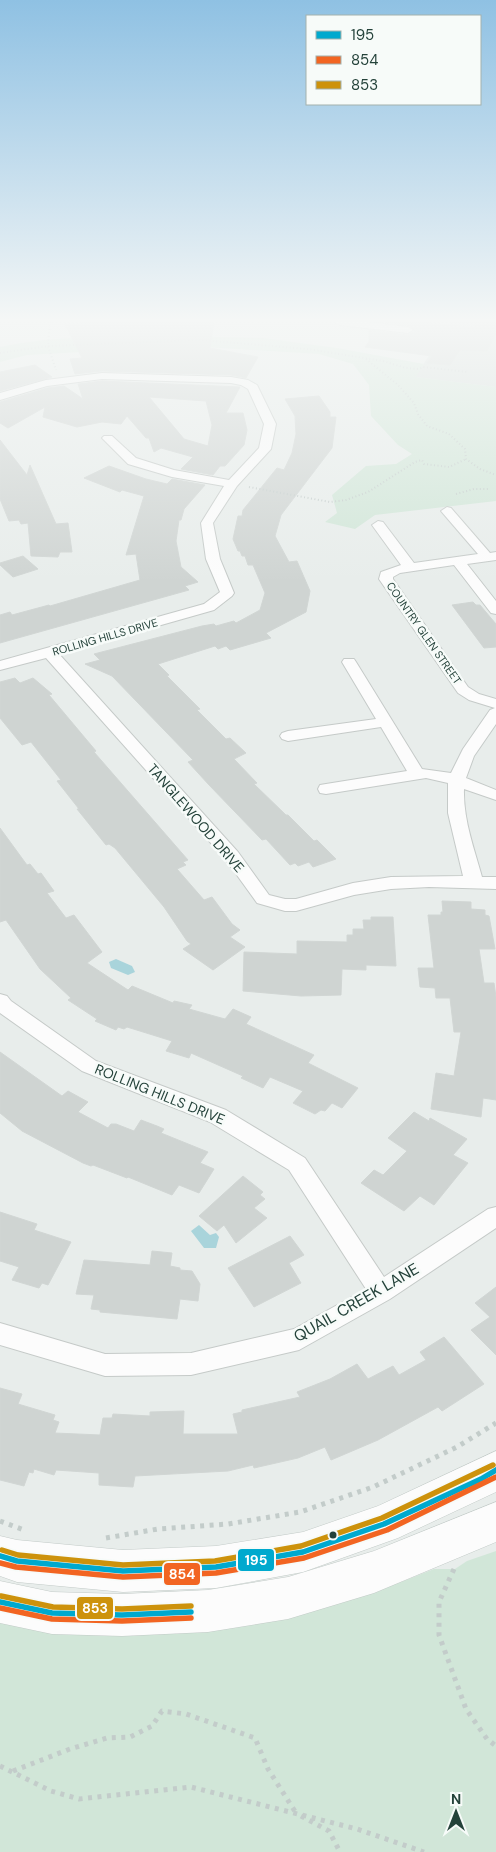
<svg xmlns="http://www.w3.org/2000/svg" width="496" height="1852" font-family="'DM Sans',sans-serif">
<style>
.built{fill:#d6dedb}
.green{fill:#d1e6d8}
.water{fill:#a9d4db}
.building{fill:#cfd4d2;stroke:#d1d6d4;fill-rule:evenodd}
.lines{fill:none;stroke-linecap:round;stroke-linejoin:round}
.street-casing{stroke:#c5cac8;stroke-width:2}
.secondary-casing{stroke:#c3cbc8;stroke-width:1}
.path-far1{stroke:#c3ccca;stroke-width:2;stroke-dasharray:1 2.5;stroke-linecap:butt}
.path{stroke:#c3ccca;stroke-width:5;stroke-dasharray:4 5.5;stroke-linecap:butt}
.street{fill:#fcfcfc;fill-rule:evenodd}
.secondary{fill:#fcfcfc;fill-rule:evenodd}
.bus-1-casing{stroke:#f7fbf9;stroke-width:9}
.bus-2-casing{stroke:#f7fbf9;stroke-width:9}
.bus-3-casing{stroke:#f7fbf9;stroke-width:9}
.bus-1{stroke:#00a9ce;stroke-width:5.5}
.bus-2{stroke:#f26522;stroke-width:5.5}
.bus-3{stroke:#cd920c;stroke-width:5.5}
.bus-dot{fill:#24423a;stroke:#f7fbf9;stroke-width:2}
.labels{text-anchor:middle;stroke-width:5;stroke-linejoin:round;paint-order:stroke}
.far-street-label{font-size:11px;fill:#24423a;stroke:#f7fbf9}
.street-label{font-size:14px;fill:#24423a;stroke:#f7fbf9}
.near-street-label{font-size:16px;fill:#24423a;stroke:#f7fbf9}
.line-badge{stroke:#f7fbf9;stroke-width:2}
.badge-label{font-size:14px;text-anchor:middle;font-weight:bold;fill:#fff}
</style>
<rect width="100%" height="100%" fill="#e8edeb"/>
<polygon class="built" points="451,322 496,322 496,387 415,377"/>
<g class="green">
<path d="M167,336L263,338L337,348L424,364L416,377L496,387V501L375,515L355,529L325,522L337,513L332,495L366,466L396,464L412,454L398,445L371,416L369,385L353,364L319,354L188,346L27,355L0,362V347C54,335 111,338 167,336Z"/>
<polygon points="496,1551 496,1852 0,1852 0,1616 315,1609 401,1582 434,1569 455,1569 467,1561"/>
</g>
<g class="water">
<polygon points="116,959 132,966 135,972 128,975 111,968 109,962"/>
<polygon points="199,1225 210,1235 216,1233 219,1237 216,1248 204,1248 191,1231"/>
</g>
<g class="building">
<polygon points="94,322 214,322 210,348 258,357 246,378 231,375 102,371 75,374 70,359 82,358 65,324"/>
<polygon points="385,322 423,322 468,327 496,322 496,334 487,351 460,350 450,365 427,363 432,356 365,347 369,342 369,330 408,335 415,331 408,325"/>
<polygon points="35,365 52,377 0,391 0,372"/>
<path d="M102,381L240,387L226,413H243L247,430L244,445L225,466H220L213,475L181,469L193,457L161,448L154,452L149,438H146L127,416L121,424L102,422L77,427L43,417L45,407L8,428L0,423V402L47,388L64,386L83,399L78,384ZM149,397L206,401L212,425L208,446L184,439Z"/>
<polygon points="319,396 330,412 330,417 336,417 332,448 281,515 275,536 289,562 297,561 310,591 306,612 266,633 271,638 230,650 226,646 218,649 215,646 158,664 169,675 167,676 200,709 197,710 226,739 230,738 246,753 234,759 257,783 254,784 286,815 288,815 314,841 317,840 336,859 313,867 309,862 298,866 295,863 290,865 266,839 262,840 209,785 188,762 193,760 112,676 85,664 100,660 94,654 202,626 214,624 216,626 234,621 236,623 260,610 265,593 253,565 248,565 245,556 242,556 240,551 238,551 233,539 238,516 242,516 243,510 277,468 284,470 292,453 296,434 295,416 285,399"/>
<polygon points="0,440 27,475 30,465 56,524 68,523 72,552 60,552 58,557 31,556 28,523 21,524 19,520 9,521 0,499"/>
<polygon points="109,466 146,479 167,484 172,479 205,485 184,509 181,520 179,520 176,541 181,567 198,582 185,586 189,590 0,643 0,615 10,612 12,615 49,605 50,606 140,580 136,554 126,555 144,496 122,490 120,492 84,478"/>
<polygon points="23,556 38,569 13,577 0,565 0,563"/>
<polygon points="473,602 476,605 480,605 496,624 496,647 484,648 452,605"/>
<polygon points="15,678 20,683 33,678 52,694 49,695 96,751 94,752 188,860 183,862 186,865 177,869 204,900 212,897 232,924 240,930 230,937 245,947 213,970 183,949 191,944 187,941 164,907 115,848 109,844 106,845 77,809 79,809 57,781 61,780 31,742 22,745 0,718 0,682"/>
<polygon points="0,828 27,865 30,864 38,874 41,873 54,891 47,893 66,918 74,915 102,952 87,963 128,990 132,986 173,1003 174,1001 192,1005 189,1009 225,1019 233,1009 251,1017 246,1024 314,1055 308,1063 358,1088 342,1108 332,1103 325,1111 321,1110 315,1114 293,1103 303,1091 270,1077 263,1088 241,1078 243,1076 191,1053 189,1058 166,1051 172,1041 127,1027 124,1029 118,1027 116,1030 95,1021 97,1019 68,1000 71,998 40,969 6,920 0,922"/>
<polygon points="442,901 471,902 471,909 485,910 485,915 489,916 495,949 479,949 484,983 494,983 496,997 496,1100 483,1098 481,1117 431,1109 436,1073 454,1076 461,1032 454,1032 450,998 436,998 435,988 420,987 418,968 434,968 428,915 441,915 441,912 443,912"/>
<polygon points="371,917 393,917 396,966 366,965 366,970 342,969 341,995 301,996 243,991 244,952 297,954 297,941 347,942 347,935 353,935 353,929 364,929 363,920 371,920"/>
<polygon points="0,1052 62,1096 68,1091 88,1102 78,1112 108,1128 111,1124 116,1124 134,1131 141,1120 157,1126 164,1129 161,1133 208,1152 200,1163 214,1169 199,1193 179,1185 172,1195 128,1177 127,1178 93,1165 91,1166 83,1163 22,1131 0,1113"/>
<polygon points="414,1112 429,1121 430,1118 467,1139 453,1155 468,1163 434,1205 420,1196 404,1211 361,1183 374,1170 383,1175 407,1151 388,1138"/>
<polygon points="243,1176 263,1192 260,1195 265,1199 254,1208 267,1218 236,1243 224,1225 217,1231 199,1216"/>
<polygon points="0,1212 37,1224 34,1230 71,1242 48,1285 42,1283 39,1288 12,1280 19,1267 0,1261"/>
<polygon points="290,1236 304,1255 289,1263 301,1283 254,1307 228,1268"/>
<polygon points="152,1251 172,1253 170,1266 180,1268 180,1270 192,1271 200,1284 198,1301 180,1299 177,1319 100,1312 100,1310 91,1309 94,1295 76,1294 84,1260 150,1265"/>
<polygon points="496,1287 496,1355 471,1330 490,1317 475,1303"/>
<polygon points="444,1337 484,1384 442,1411 438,1407 378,1440 331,1460 325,1447 298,1458 254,1468 253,1465 228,1471 135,1476 133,1487 99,1485 99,1473 56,1470 54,1475 34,1469 33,1473 29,1472 24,1486 0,1480 0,1388 22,1394 18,1404 55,1415 53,1420 59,1422 55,1433 100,1435 103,1418 112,1418 113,1414 150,1416 150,1412 184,1411 183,1434 238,1434 233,1414 242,1412 242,1410 300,1397 297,1392 330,1379 357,1364 368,1379 393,1366 399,1375 426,1360 420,1352"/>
</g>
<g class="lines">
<defs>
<g id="street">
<polygon points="335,322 368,322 408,327 413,330 408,333 340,325"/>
<path d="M102,373L231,377L248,380L257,385L276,424L271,449L237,486L213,523L220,559L234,593L232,596L214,610L59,654L238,852L269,895L285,899H296L353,883L391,877L463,876L448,813V783L426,778L326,794L320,793L318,789L320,785L326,784L407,771L381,727L288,741L282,739L280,736L282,733L288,731L376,719L342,662L344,659H354L356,662L422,769L451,773L463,749L490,710L495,708L469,700L458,693L379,579L381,572L401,565L372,525L378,521L383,522L414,563L478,554L441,511L447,507L451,508L490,553L496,552V560L467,564L496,601V614L491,613L454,565L400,573L393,577V579L468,687L479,694L496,699V724L474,756L466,778L496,790V800L464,789C463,819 474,848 482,877H496V889L429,887L391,889L354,895L296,911H285L257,903L226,860L46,658L0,670V661L204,604L220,592L206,559L201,523L224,486L172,477L128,464L102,438L104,436H112L136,458L174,470L229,480L259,448L264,424L248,389L241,385L231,383L102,379L47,386L0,400V393L46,380Z"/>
<polygon points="0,994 7,996 11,1001 96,1061 226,1110 305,1158 384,1277 488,1209 496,1207 496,1228 390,1299 299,1350 191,1375 105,1376 0,1345 0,1323 105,1354 191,1353 294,1329 366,1289 289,1170 210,1122 82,1071 0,1013"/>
</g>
<g id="secondary">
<polygon points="496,1451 496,1492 398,1538 303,1572 216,1588 123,1592 17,1582 0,1576 0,1536 17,1540 123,1550 216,1546 303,1532 378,1506"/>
<polygon points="496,1502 496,1542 374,1593 288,1619 208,1632 122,1636 52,1634 0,1623 0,1581 52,1592 122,1594 208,1590 288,1577 374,1551"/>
</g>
</defs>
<use href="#street" class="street-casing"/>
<use href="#secondary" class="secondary-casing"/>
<g class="path-far1">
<polyline points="50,322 48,346 56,370"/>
<polyline points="0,353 48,346 200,340 308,349 383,361 406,368 419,369 423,367 468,372"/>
<polyline points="366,359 398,385 414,403 418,414 427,426 449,434 465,449 466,459 480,469 496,475"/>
<polyline points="249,487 330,502 346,500 368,492 415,462 422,460 424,464 449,467 466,459"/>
<polyline points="456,494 474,489 488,489"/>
</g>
<g class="path">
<polyline points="0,1521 24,1530"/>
<polyline points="106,1538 158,1529 228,1524 300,1512 373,1487 457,1447 496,1423"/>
<polyline points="454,1569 439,1602 439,1635 466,1709 487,1739 496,1746"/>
<polyline points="0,1766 51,1791 79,1799 191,1787 357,1829 424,1852"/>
<polyline points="13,1771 70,1749 107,1738 130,1737 152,1726 162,1711 186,1714 255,1738 268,1769 296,1813"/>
<polyline points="301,1816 329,1831 340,1852"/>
</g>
<use href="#street" class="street"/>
<use href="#secondary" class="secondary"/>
<defs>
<g id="bus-1">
<polyline points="0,1556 17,1561 123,1571 216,1567 303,1552 384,1524 481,1479 496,1470"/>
<polyline points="0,1602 52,1613 122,1615 191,1612"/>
</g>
<g id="bus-2">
<polyline points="0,1563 16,1567 123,1577 216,1573 304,1558 387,1530 496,1477"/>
<polyline points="0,1608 52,1619 122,1621 191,1618"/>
</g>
<g id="bus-3">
<polyline points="2,1550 18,1555 123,1565 215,1561 301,1546 382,1518 493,1465"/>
<polyline points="1,1596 53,1607 122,1609 191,1606"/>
</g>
</defs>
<use href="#bus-1" class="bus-1-casing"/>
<use href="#bus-2" class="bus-2-casing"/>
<use href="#bus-3" class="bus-3-casing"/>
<use href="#bus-1" class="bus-1"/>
<use href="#bus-2" class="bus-2"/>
<use href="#bus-3" class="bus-3"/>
</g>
<linearGradient id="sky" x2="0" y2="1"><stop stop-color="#8fc1e3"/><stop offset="0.55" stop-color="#f5f7f6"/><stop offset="1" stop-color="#f5f7f6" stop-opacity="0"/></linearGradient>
<rect width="496" height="582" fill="url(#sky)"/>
<circle class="bus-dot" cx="333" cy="1535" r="4.5"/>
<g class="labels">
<g class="far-street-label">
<text transform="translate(424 633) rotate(55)" y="4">COUNTRY GLEN STREET</text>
<text transform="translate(105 637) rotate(-16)" y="4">ROLLING HILLS DRIVE</text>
</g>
<g class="street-label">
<text transform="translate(196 818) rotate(49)" y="5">TANGLEWOOD DRIVE</text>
<text transform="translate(160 1094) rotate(22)" y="5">ROLLING HILLS DRIVE</text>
</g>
<g class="near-street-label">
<text transform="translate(356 1302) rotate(-30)" y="6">QUAIL CREEK LANE</text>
</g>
</g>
<g class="line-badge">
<rect x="237" y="1548" width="38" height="24" rx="5" fill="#00a9ce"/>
<rect x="163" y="1562" width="38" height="24" rx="5" fill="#f26522"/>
<rect x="76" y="1596" width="38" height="24" rx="5" fill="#cd920c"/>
</g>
<g class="badge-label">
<text x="256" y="1565">195</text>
<text x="182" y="1579">854</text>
<text x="95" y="1613">853</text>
</g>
<rect x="306" y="15" width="175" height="90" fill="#f7fbf9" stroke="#a3b1ad"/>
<rect x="316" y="31" width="25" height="8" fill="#00a9ce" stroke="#a3b1ad"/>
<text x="351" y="40" font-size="15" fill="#24423a">195</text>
<rect x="316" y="56" width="25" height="8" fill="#f26522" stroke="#a3b1ad"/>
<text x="351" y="65" font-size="15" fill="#24423a">854</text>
<rect x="316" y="81" width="25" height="8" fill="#cd920c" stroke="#a3b1ad"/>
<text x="351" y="90" font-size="15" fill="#24423a">853</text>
<g transform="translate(456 1812)" stroke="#f7fbf9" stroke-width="4" paint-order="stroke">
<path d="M0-4L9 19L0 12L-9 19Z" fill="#24423a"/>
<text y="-8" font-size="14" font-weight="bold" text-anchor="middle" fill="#24423a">N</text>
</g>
</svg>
